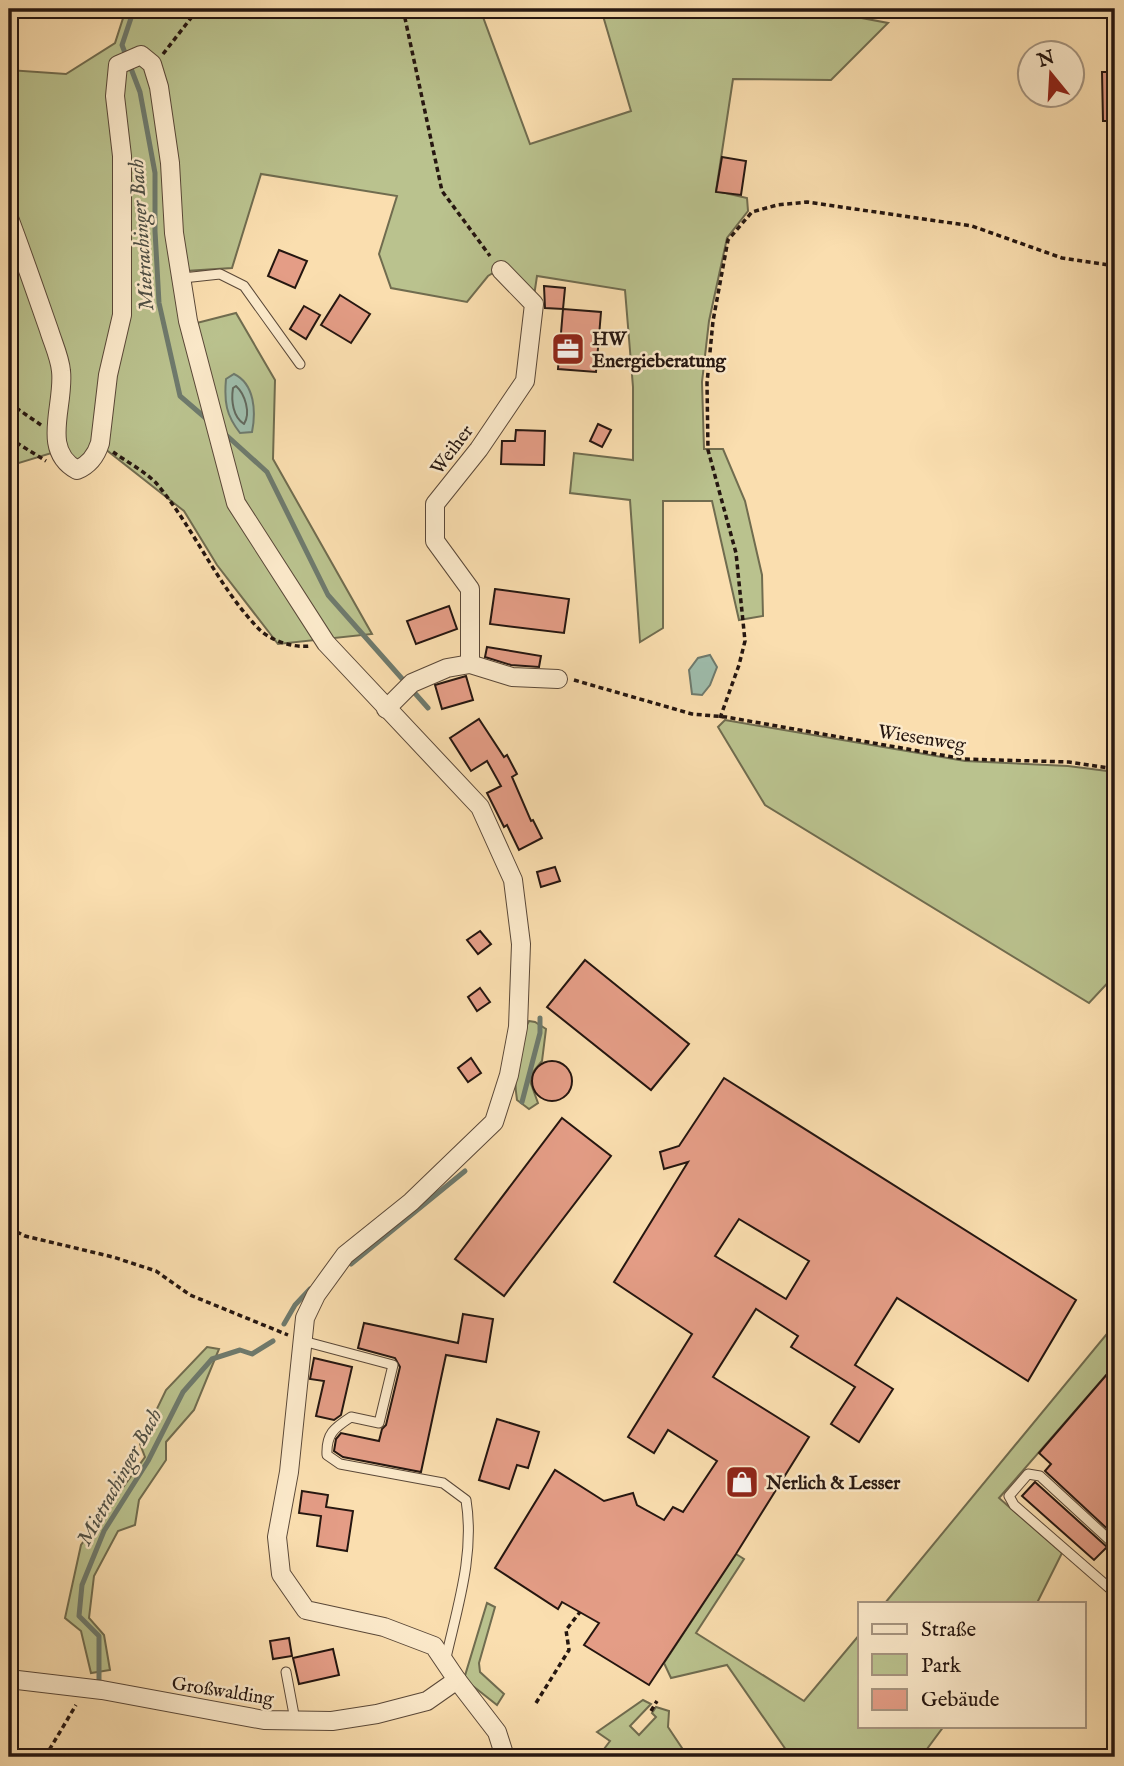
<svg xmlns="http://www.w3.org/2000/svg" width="1124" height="1766" font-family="'IM FELL English',serif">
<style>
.green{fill:#bac28e;stroke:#706c4f;stroke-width:2}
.water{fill:#9ebcab;stroke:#6e7a6d;stroke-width:2}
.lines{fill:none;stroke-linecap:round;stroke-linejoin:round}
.shore{stroke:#62695e;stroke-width:2}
.stream{stroke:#6e7a6d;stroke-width:5}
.building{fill:#e49d86;stroke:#251610;stroke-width:2;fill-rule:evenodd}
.service-casing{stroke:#5a4838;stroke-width:11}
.minor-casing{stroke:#5a4838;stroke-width:20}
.path{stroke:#251610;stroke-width:3.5;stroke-dasharray:5 3.5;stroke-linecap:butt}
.service{stroke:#fceacb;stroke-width:9}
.minor{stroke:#fceacb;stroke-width:18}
.labels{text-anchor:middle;stroke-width:5;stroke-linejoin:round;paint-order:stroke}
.poi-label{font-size:19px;font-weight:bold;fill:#251610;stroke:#fceacb;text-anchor:start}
.street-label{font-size:19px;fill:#251610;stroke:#fceacb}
.water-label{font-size:21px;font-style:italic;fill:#4f5046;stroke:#fceacb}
</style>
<rect width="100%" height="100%" fill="#fadeaf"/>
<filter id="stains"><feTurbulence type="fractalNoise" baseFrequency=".00286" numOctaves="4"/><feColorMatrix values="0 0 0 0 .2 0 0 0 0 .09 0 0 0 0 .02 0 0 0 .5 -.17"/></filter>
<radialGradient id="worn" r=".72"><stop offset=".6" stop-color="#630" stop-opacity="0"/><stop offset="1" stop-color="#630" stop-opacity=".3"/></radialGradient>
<g class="green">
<polygon points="126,9 480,9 530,144 631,111 601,9 814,9 888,23 831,80 733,79 716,191 747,198 748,211 727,238 709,321 702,382 704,449 723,449 745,501 762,575 763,616 739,620 712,501 663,501 663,628 640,642 630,500 570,493 574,453 633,460 633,387 625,290 537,276 534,296 506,265 488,276 467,302 391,288 379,254 397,196 261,174 232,268 186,271 189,325 236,313 275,380 273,459 372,634 278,644 217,565 184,511 100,445 87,467 58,451 9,466 9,70 66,74 115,43"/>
<polygon points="725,720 965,761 1068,766 1115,772 1115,975 1089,1003 765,805 718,727"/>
<path d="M529,1021L535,1022L546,1029L542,1061L533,1072L530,1081L538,1103L529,1109L517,1100C513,1075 516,1043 529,1021Z"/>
<polygon points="1115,1324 1115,1365 999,1498 1062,1553 1037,1603 885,1603"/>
<polygon points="207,1347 219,1349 194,1410 166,1442 166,1460 139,1500 135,1525 118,1531 94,1576 89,1618 104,1635 110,1670 91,1673 81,1631 65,1618 81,1545 145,1457 140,1444 166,1390"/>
<polygon points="736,1554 744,1559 696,1633 804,1701 860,1634 860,1726 944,1726 921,1757 851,1757 827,1751 825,1757 791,1757 727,1665 671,1678 664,1663"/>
<polygon points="487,1603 495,1607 479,1663 480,1672 504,1694 497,1705 464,1679"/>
<polygon points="643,1700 651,1704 630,1726 639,1735 656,1717 652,1713 656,1707 669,1711 668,1727 688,1757 598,1757 610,1741 597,1732"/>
</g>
<g class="water">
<path d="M234,374C255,384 256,412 252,432L240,433C226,415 224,402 226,379Z"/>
<polygon points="710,655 717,667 710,685 702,695 692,694 689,670 698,658"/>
</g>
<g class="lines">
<path class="shore" d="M236,386C245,394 251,413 244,424C233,417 231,401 233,388Z"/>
<g class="stream">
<polyline points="134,9 122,45 140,92 155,173 155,231 159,303 180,396 209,421"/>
<polyline points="225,434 267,472 328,595 428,708"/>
<polyline points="522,1102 540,1033 540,1018"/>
<polyline points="351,1264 465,1171"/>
<polyline points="284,1324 295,1305 310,1289"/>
<polyline points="99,1681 99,1636 79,1616 82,1585 104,1531 148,1461 183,1392 212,1359 240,1350 252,1354 273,1341"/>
</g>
</g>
<g class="building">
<polygon points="1102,72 1115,72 1115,121 1103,121"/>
<polygon points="722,157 746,161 741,195 716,192"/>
<polygon points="279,250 307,261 295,288 268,276"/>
<polygon points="544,286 565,288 563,309 545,308"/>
<polygon points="340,295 370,314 351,343 321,325"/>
<polygon points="304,306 320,315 306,339 290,329"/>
<polygon points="563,309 601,312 596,372 558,369"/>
<polygon points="598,424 611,430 602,447 590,441"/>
<polygon points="516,430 545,431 544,465 501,464 502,441 515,441"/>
<polygon points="495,589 569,599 564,633 490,624"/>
<polygon points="449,606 457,629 416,644 407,621"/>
<polygon points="487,647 541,656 539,667 511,665 485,657"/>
<polygon points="466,676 473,700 442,709 435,685"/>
<polygon points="479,719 504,757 507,755 517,774 512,777 531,821 533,820 542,838 519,850 507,825 504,827 487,793 501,786 487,761 471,771 450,738"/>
<polygon points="555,867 560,881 541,887 537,872"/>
<polygon points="480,931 491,944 478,954 467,940"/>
<polygon points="585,960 689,1044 651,1090 547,1007"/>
<polygon points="480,988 490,1002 477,1011 468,997"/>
<polygon points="471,1058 481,1073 468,1082 458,1068"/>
<circle cx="552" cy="1081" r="20"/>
<path d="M724,1078L1076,1300L1028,1381L897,1298L855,1365L893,1389L859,1442L831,1424L855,1387L791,1347L798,1336L756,1309L713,1377L809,1437L736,1554L649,1685L584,1645L599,1623L562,1602L558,1609L495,1568L555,1470L604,1501L633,1493L637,1505L664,1520L673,1507L683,1512L717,1461L668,1430L654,1453L628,1437L692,1334L614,1282L688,1162L664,1169L660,1152L679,1146ZM739,1219L809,1261L786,1299L715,1256Z"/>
<polygon points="562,1118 611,1156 504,1296 455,1259"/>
<polygon points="463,1314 493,1319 486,1362 446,1355 421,1472 343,1457 334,1451 336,1439 341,1433 379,1441 382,1429 386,1425 400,1367 395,1358 358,1348 364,1323 458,1343"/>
<polygon points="314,1358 352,1367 341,1415 334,1420 316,1416 324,1381 310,1379"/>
<polygon points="1115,1365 1115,1536 1045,1471 1051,1464 1039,1453"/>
<polygon points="497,1419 539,1432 528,1468 517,1465 509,1489 479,1480"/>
<polygon points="1035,1482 1107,1547 1094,1560 1022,1496"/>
<polygon points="302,1491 328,1495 326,1507 353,1511 347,1551 317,1546 321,1516 299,1513"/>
<polygon points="289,1638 292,1656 273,1659 270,1641"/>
<polygon points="333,1649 339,1675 299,1684 293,1658"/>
</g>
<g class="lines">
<defs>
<g id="service">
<polyline points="183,278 220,274 244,286 300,364"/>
<path d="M303,1341L393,1365L379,1423L351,1417C334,1428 326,1434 327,1455L340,1464L443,1483L466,1500C475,1555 457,1608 445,1662"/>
<polyline points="1115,1545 1040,1476 1028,1474 1009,1496 1014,1505 1115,1593"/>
<polyline points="286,1672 295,1720"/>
</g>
<g id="minor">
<path d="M9,218C23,255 36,293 49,330C53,343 60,358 61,371C65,405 40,450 77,470C89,465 96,456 100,443L108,375L122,315V156L115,96L118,65L141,55L152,64L159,87L170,163L174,233L188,321L236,503L326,643L480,807L513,880L521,944L518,1027L509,1075L494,1122L411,1202L345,1255L316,1295L305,1318L289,1472L277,1537L281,1574L306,1610L384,1627L434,1646L457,1680L497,1732L505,1757"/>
<polyline points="470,664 470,589 435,541 435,504 479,449 525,381 534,304 501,270"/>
<polyline points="386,709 412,683 447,668 470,664 512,677 558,679"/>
<polyline points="9,1679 102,1690 264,1720 332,1721 377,1714 427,1701 457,1680"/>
</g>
</defs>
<use href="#service" class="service-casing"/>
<use href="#minor" class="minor-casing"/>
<g class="path">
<polyline points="403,9 442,191 490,256"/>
<polyline points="163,54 198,9"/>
<polyline points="9,403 41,425"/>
<polyline points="9,438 46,461"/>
<path d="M113,452C127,462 146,472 157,484C194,528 219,589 260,630C272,641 293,648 310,646"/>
<polyline points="574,680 692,714 726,717 964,759 1069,762 1115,769"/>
<polyline points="720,718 739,665 745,641 736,553 708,450 707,383 713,321 728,240 752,212 777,205 807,202 972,226 1062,258 1115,266"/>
<polyline points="9,1228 25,1236 113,1257 156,1271 190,1295 288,1335"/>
<polyline points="536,1703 569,1650 566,1630 580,1612"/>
<polyline points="651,1711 657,1701"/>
<polyline points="45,1757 76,1705"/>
</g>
<use href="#service" class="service"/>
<use href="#minor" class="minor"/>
</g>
<defs>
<symbol id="office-square" viewBox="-11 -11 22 22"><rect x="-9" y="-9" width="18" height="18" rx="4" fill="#8f2418" stroke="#fceacb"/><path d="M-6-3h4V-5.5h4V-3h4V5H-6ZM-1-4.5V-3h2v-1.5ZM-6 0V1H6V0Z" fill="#fff"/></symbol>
<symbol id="shop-square" viewBox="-11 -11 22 22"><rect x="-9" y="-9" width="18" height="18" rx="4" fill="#8f2418" stroke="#fceacb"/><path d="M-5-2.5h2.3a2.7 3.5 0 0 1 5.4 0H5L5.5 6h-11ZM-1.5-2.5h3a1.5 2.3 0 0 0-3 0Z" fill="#fff"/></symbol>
</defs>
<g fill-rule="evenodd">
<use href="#office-square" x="549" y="330" width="38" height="38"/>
<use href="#shop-square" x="723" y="1463" width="38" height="38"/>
</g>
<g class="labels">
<g class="poi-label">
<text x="592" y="345">HW<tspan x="592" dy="22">Energieberatung</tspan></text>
<text x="766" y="1489">Nerlich &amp; Lesser</text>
</g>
<g class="street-label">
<text transform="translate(451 449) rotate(-53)" y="7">Weiher</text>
<text transform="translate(922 737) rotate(9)" y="7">Wiesenweg</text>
<text transform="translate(223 1690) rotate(9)" y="7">Großwalding</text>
</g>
<g class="water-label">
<text transform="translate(141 235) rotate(-94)" y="7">Mietrachinger Bach</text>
<text transform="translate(119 1477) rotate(-61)" y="7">Mietrachinger Bach</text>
</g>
</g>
<rect width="1124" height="1766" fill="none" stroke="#fadeaf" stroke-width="35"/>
<rect x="10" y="10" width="1103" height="1745" fill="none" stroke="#251610" stroke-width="3.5"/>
<rect x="18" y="18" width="1089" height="1731" fill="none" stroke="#251610" stroke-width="2"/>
<rect x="858" y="1602" width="228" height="126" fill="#fceacb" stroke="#a69580" stroke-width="2"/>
<rect x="872" y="1624" width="35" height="10" fill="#fceacb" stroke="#a69580" stroke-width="2"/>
<text x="921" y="1636" font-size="21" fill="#251610">Straße</text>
<rect x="872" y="1654" width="35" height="21" fill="#bac28e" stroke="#a69580" stroke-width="2"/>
<text x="921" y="1672" font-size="21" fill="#251610">Park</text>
<rect x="872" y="1689" width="35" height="21" fill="#e49d86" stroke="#a69580" stroke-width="2"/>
<text x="921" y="1706" font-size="21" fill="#251610">Gebäude</text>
<g transform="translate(1051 74) rotate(342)"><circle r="33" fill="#fceacb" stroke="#a69580" stroke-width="2"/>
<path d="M0-5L12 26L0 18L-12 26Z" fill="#8f2418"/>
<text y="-10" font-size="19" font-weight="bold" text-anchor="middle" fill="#251610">N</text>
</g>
<rect width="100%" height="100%" filter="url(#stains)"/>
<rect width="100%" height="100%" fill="url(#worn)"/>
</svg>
